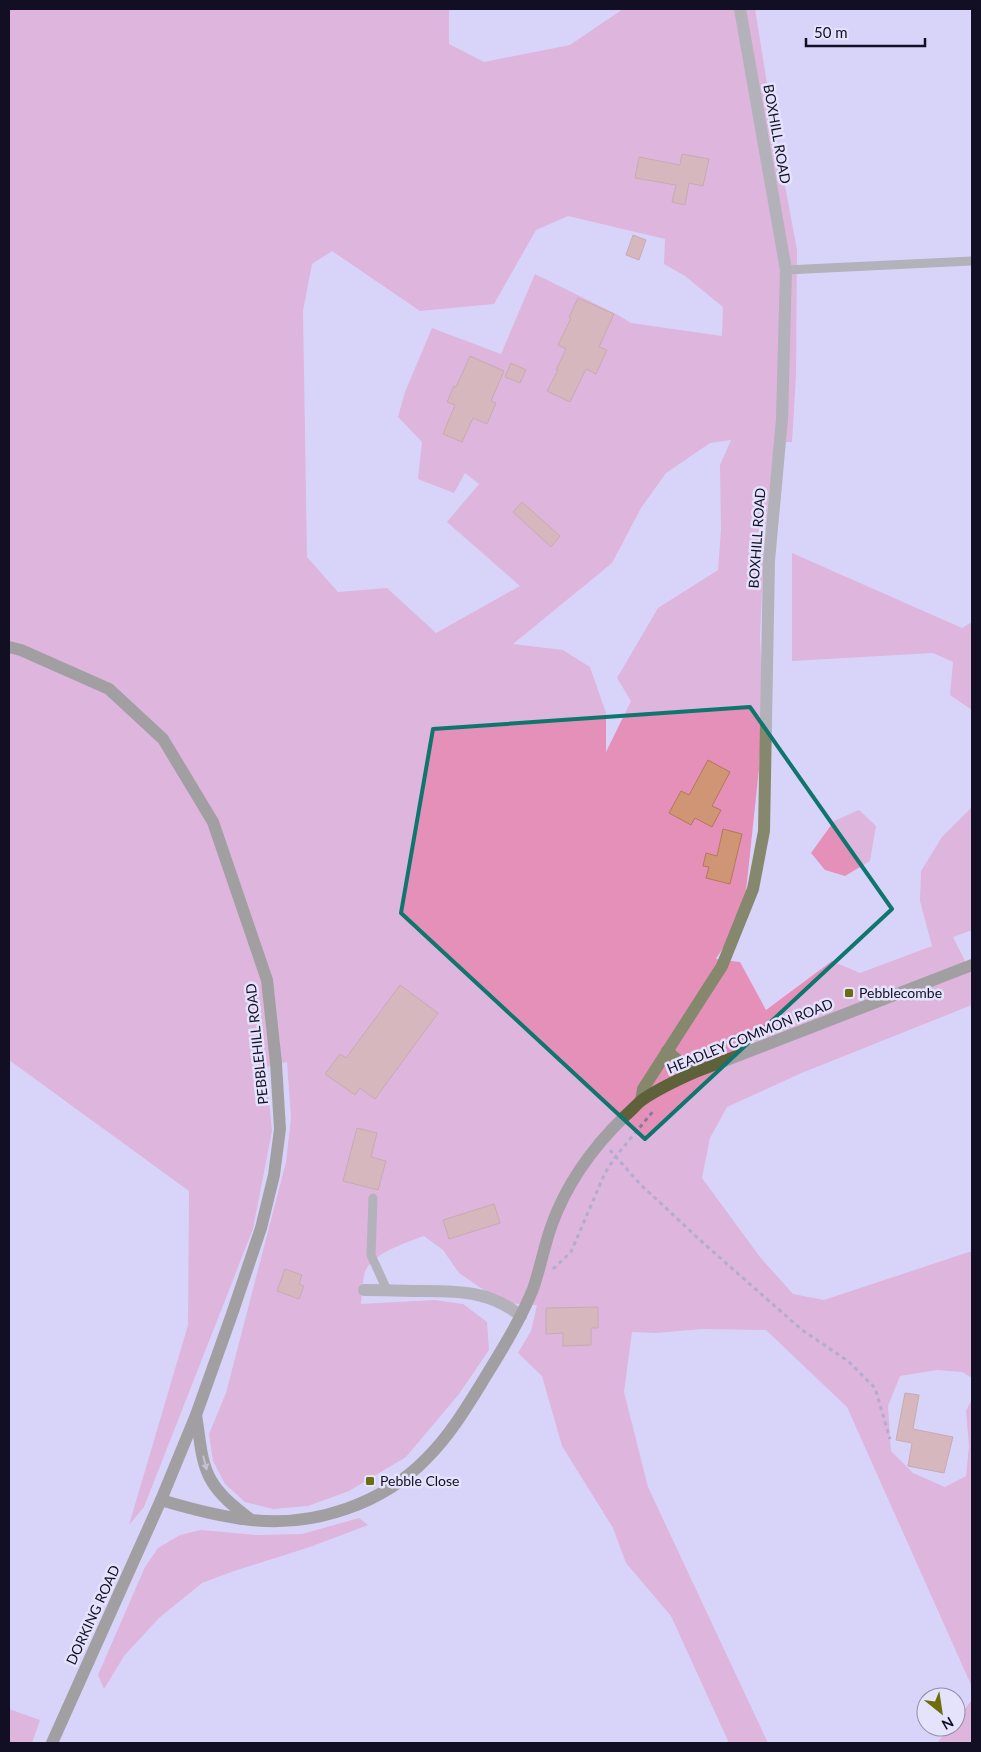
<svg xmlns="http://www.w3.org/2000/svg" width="981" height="1752" font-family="Lato,sans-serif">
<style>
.green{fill:#e590b9;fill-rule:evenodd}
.building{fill:#d09574;stroke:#b27959}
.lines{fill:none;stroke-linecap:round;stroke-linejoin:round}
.path{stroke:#817e9c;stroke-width:3;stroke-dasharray:4 4;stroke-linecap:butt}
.service{stroke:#86886d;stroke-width:9}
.minor{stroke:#86886d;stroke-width:12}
.secondary{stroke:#5f613a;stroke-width:12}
.oneway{fill:#a9a8a5}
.marked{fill:none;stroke:#0f766e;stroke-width:4;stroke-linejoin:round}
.poi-dot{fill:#6c6d0d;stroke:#e5e3fc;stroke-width:2}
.labels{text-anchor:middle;stroke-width:5;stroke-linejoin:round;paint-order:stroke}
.street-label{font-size:14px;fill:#120f24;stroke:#e5e3fc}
.poi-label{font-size:14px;fill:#120f24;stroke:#e5e3fc;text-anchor:start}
</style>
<rect width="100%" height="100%" fill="#d8d4f9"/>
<g class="green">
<path d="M9,9H449V44L484,62L570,45L623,9H755L773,121L797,250L796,376L792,442H775L765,532L760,636L763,700L759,769L746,891L729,938L716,959L740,962L766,1010L832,961L860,973L932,946L920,901L921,871L942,837L972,807V930L953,937L972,975V1005L804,1072L727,1107L710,1138L702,1178L760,1257L793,1294L824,1300L972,1251V1378L962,1372L937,1370L900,1376L888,1406L891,1451L913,1473L945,1487L966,1476L969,1446L966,1411L972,1399V1687L847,1407L766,1330L702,1329L656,1333L632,1332L624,1392L648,1487L768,1743H729L671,1616L626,1563L613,1528L562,1446L542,1376L518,1353L531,1331L537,1305L503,1303L459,1273L443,1250L424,1236C406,1243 372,1253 365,1272C362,1282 362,1294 361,1304L435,1300L463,1304L487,1322L489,1350L459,1394L406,1457L349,1491L308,1506L273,1509L245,1502L225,1484L213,1461L209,1434L226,1393L286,1162L291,1118L287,1062L266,1067L272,1131L253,1229L144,1507L129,1525L188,1325L189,1191L9,1060ZM568,216L665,239L664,264L685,276L723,307L722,336L631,323L618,315L535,274L501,354L432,328L405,392L398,417L422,442L418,479L454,493L465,473L479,484L447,522L520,586L436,633L387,588L338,592L307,557L303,311L312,264L332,251L420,311L494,304L536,230ZM731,440L720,465L721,530L718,570L658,608L617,678L631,701L606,752V713L590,667L563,650L513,644L612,563L641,508L666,473L710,443Z"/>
<polygon points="792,553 962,628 972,622 972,710 950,695 953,662 933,653 792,661"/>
<polygon points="859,810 876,826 870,861 845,876 825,870 811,853 834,821"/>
<polygon points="359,1518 368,1525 310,1547 234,1571 202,1583 159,1618 124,1656 104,1689 98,1675 145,1567 158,1548 180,1535 201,1530 256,1535 302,1534"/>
<polygon points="972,1700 972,1743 937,1743 950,1727 956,1727 956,1720"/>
<polygon points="9,1709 40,1720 32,1743 9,1743"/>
</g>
<g class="building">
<polygon points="682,154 709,159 703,186 689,183 685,205 672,202 676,185 635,178 639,157 680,165"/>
<polygon points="633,235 646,240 639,260 626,255"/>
<polygon points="578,298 614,314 599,347 607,350 596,374 586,369 570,402 547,391 558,370 556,370 566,349 558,345 571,318 569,317"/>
<polygon points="470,356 504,371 491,401 496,403 487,424 473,418 462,442 443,434 455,405 447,402 454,386 456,387"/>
<polygon points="511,363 526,370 520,383 505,377"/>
<polygon points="522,502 560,536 551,547 513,512"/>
<polygon points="708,760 730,772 712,806 721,810 712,827 695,818 691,825 669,813 681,791 689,795"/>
<polygon points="723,829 742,834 730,884 706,878 709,867 703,866 706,853 717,856"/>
<polygon points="400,985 438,1013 375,1099 360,1088 355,1095 325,1074 340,1054 346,1058"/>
<polygon points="357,1128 377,1133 371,1157 386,1161 378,1190 343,1181"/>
<polygon points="494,1204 500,1223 449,1239 443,1220"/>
<polygon points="285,1269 302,1275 299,1284 304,1286 299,1299 277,1291"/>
<polygon points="598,1307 598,1328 591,1328 591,1345 563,1346 563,1333 546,1334 546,1308"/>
<polygon points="905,1393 919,1395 913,1429 953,1437 944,1473 908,1466 912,1443 896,1440"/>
</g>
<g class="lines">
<g class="path">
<polyline points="610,1150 640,1184 701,1241 802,1330 848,1361 875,1388 890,1439"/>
<polyline points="553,1269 571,1252 605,1173 616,1156 655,1109"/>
</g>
<g class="service">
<polyline points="786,270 972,261"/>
<polyline points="373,1198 371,1255 387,1290"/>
</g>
<g class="minor">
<polyline points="667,1051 693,1073"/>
<polyline points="641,1101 643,1089 722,966 753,889 764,831 769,561 782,419 786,270 740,9"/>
<path d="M364,1290C384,1290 405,1291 426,1291C461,1291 492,1292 521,1316"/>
</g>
<g class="secondary">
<polyline points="9,647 21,650 109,689 163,739 213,822 267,980 276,1063 280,1129 274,1175 261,1228 232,1314 196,1415 161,1500 52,1743"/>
<path d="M196,1415C200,1436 200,1461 211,1480C220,1496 236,1508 250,1519"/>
<path d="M161,1500C191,1509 221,1517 251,1520C314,1527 383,1504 427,1458C449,1436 465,1410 481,1384C500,1353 519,1323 533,1289C540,1269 544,1247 551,1227C566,1184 593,1147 625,1116C631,1111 636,1105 642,1100C658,1089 675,1081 693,1073L972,965"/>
</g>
</g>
<defs><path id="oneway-solid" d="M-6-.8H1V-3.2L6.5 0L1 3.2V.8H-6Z" transform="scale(1.25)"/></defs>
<use class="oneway" href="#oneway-solid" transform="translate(205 1463) rotate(76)"/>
<path d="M0 0H981V1752H0ZM750,707L892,909L645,1139L401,913L433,729Z" fill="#d8d4f9" fill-opacity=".55" fill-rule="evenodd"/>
<path class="marked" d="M750,707L892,909L645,1139L401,913L433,729Z"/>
<g class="poi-dot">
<rect x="844" y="988" width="10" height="10" rx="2.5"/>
<rect x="365" y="1476" width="10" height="10" rx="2.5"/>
</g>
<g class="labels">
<g class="street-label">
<text transform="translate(777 134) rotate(80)" y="5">BOXHILL ROAD</text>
<text transform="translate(757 538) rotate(-86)" y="5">BOXHILL ROAD</text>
<text transform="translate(750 1036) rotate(-22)" y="5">HEADLEY COMMON ROAD</text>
<text transform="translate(257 1044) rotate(-96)" y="5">PEBBLEHILL ROAD</text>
<text transform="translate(93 1615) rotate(-65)" y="5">DORKING ROAD</text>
</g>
<g class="poi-label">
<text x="859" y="998">Pebblecombe</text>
<text x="380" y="1486">Pebble Close</text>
</g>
</g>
<rect width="981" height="1752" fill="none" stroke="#120f24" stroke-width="20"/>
<g transform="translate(941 1712) rotate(150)"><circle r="24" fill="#e5e3fc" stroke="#918ea6"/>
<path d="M0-4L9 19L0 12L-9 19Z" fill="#6c6d0d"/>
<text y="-8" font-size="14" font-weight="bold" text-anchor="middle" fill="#120f24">N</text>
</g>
<path d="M806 38v8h119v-8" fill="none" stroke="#120f24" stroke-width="2.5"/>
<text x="814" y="38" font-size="15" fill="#120f24" stroke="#e5e3fc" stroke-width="4" paint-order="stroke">50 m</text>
</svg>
